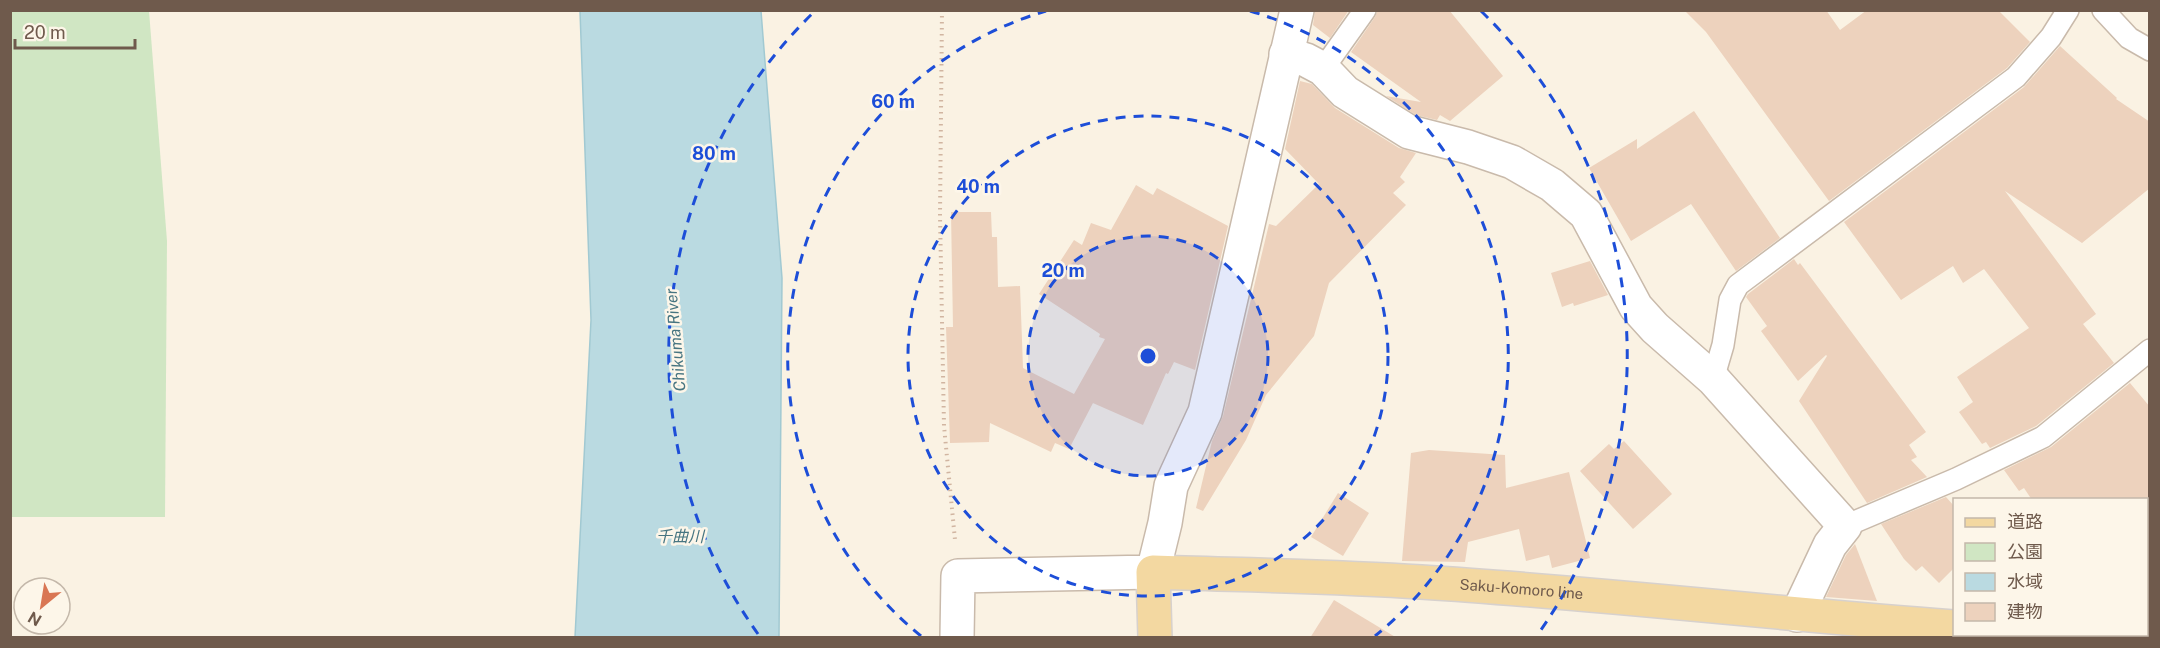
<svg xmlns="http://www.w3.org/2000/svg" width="2160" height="648" font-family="'Public Sans','Noto Sans JP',sans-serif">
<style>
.green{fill:#d0e6c3}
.water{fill:#badae1;stroke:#a1c9d2;stroke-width:1.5}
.building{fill:#edd2bd}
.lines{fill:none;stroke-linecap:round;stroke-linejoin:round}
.lane-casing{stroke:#c9baab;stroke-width:24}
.street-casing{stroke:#c9baab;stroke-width:36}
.primary-casing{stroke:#d7d1cd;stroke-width:36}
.path{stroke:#d1b5a1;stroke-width:4;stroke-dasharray:1.5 4.5;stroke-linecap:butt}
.lane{stroke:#fff;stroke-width:21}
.street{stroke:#fff;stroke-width:33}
.primary{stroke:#f3d8a1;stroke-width:33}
.ring{fill:none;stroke:#1d4ed8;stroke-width:3;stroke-dasharray:10 8}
.labels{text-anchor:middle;stroke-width:5;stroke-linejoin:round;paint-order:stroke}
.street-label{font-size:15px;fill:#6f5a4c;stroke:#fdf6e9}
.water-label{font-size:16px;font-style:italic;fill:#477581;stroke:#fdf6e9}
.centre{fill:#1d4ed8;stroke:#fdf6e9;stroke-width:3}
.ring-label{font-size:18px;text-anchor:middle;font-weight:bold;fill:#1d4ed8;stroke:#fdf6e9;stroke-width:5;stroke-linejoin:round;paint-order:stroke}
</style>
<rect width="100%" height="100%" fill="#faf2e3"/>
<polygon class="green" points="10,11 149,11 167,241 165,517 11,517"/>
<polygon class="water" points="580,11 761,11 782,278 779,637 575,637 591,320"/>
<g class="building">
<polygon points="1315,10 1349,10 1330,38 1313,25"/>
<polygon points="1378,10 1449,10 1503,76 1450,121 1440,115 1437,120 1416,115 1386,96 1421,102 1351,52 1375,17"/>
<polygon points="1684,10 1826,10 1840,30 1867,10 1998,10 2030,42 2007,68 1829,201 1706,32"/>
<polygon points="2060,46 2117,98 2116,99 2150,122 2150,188 2082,243 2005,191 2096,314 2083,324 2114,363 2036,426 1990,448 1986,442 1982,444 1959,412 1973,402 1957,377 2029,328 1984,269 1963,283 1953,266 1901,300 1844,222 2024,87"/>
<polygon points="1300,81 1312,84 1335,108 1399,148 1416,153 1400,177 1405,182 1393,193 1406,205 1329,283 1314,336 1266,395 1246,440 1203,511 1196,508 1212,441 1223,416 1269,224 1276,226 1319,184 1285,149"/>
<polygon points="1694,111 1780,238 1736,271 1691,204 1631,241 1589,168 1637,139 1637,149"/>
<polygon points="1136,185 1153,195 1157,188 1228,226 1195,370 1174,362 1168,374 1166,373 1143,425 1086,400 1093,403 1069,449 1055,443 1051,452 990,423 989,442 950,443 946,327 953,327 951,212 991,212 992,237 997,237 998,287 1020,286 1023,368 1074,394 1105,339 1099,337 1100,334 1039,294 1074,240 1082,245 1091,223 1111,230"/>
<polygon points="1794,259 1798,265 1800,263 1926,432 1909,445 1917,457 1911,460 1927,477 1867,503 1799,401 1827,356 1826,355 1798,381 1761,331 1767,326 1746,297 1748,294"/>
<polygon points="1590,261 1608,295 1574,306 1573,303 1562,307 1551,273"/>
<polygon points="2130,383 2150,407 2150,500 2032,500 2024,488 2019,491 2004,470 2051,447"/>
<polygon points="1624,441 1672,494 1633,529 1580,471 1609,444 1614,449"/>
<polygon points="1429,450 1505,455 1506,488 1569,472 1590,558 1552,568 1549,555 1526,561 1519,529 1468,542 1465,562 1402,561 1411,453"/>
<polygon points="1338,493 1369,513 1343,556 1311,537"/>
<polygon points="1946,497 1954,506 1954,568 1939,583 1922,566 1916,571 1904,559 1881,524"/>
<polygon points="1855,544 1877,601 1826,597 1846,555"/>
<polygon points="1334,600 1397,638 1310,638"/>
</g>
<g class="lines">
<defs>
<g id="lane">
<polyline points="2103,10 2129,38 2150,50"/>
<polyline points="1323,69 1365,10"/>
<polyline points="1713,379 1723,345 1730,300 1738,285 2016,77 2051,37 2068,10"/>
<polyline points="1845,526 1956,479 2043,437 2150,350"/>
</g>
<g id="street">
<polyline points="1286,54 1306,60 1323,69 1345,92 1409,132 1468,147 1512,162 1552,185 1586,214 1636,307 1655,328 1713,379 1845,526 1830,545 1797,615"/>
<polyline points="957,638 958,576 1153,572 1165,523 1171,486 1205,412 1297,10"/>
</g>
<g id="primary">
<polyline points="2045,634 2083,638"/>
<path id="s1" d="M1155,638L1153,572C1242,575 1332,576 1421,582C1599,593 1777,614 1954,627"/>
</g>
</defs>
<use href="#lane" class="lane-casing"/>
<use href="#street" class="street-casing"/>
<use href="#primary" class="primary-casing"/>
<polyline class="path" points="942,10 940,215 944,426 955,540"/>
<use href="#lane" class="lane"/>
<use href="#street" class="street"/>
<use href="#primary" class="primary"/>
</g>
<circle cx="1148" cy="356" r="120" fill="#1d4ed8" fill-opacity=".12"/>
<g class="ring">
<circle cx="1148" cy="356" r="120"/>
<circle cx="1148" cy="356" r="240"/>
<path d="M921 636A360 360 0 0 1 1046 11M1250 11A360 360 0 0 1 1375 636"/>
<path d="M758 634A479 479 0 0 1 815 11M1481 11A479 479 0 0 1 1538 634"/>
</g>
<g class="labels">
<g class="street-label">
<text dy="5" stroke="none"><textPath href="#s1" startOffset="435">Saku-Komoro line</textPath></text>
</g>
<g class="water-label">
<text transform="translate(675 340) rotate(-95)" y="6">Chikuma River</text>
<text x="680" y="542">千曲川</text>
</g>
</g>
<circle cx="1148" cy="356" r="9" class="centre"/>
<g class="ring-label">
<text x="893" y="108">60 m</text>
<text x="714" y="160">80 m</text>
<text x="978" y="193">40 m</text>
<text x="1063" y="277">20 m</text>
</g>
<rect width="2160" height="648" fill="none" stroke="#6f5a4c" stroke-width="24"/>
<rect x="1953" y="498" width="195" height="138" fill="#fdf6e9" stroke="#c4b8aa" stroke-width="1.5"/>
<rect x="1965" y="518" width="30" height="9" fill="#f3d8a1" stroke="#c4b8aa" stroke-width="1.5"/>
<text x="2007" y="528" font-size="18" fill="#6f5a4c">道路</text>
<rect x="1965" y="543" width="30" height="18" fill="#d0e6c3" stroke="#c4b8aa" stroke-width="1.5"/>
<text x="2007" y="558" font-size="18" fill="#6f5a4c">公園</text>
<rect x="1965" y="573" width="30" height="18" fill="#badae1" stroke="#c4b8aa" stroke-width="1.5"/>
<text x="2007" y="588" font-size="18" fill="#6f5a4c">水域</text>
<rect x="1965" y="603" width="30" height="18" fill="#edd2bd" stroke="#c4b8aa" stroke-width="1.5"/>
<text x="2007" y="618" font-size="18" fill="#6f5a4c">建物</text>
<g transform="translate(42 606) rotate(210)"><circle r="28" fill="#fdf6e9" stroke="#c4b8aa" stroke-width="1.5"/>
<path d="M0-4.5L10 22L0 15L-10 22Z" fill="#d97653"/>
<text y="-9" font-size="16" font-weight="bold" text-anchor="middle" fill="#6f5a4c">N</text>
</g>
<path d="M15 39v9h120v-9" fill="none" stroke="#6f5a4c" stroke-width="3"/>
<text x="24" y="39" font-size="18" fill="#6f5a4c" stroke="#fdf6e9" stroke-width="4.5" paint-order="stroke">20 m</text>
</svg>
